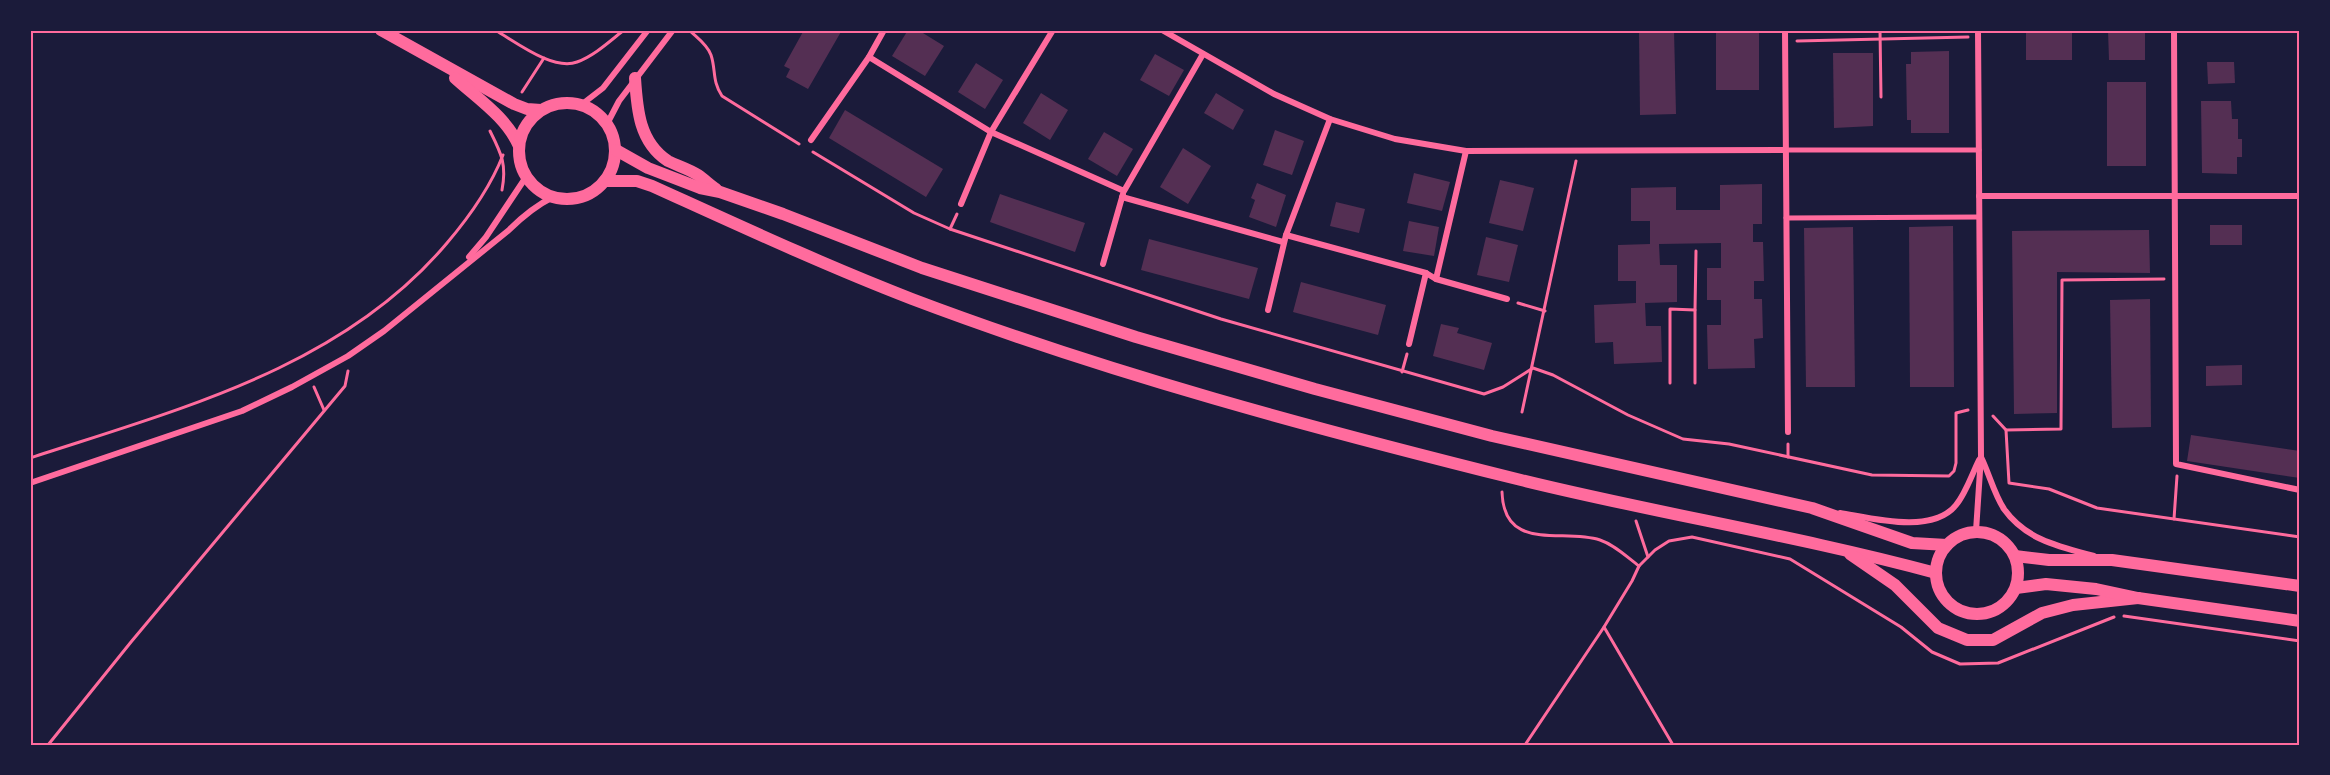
<svg xmlns="http://www.w3.org/2000/svg" width="2330" height="775" font-family="'Exo 2',sans-serif">
<style>
.building{fill:#542f53}
.lines{fill:none;stroke-linecap:round;stroke-linejoin:round}
.path{stroke:#ff6b9d;stroke-width:3}
.pedestrian{stroke:#ff6b9d;stroke-width:5}
.minor{stroke:#ff6b9d;stroke-width:6}
.secondary{stroke:#ff6b9d;stroke-width:12}
.neatline{fill:none;stroke:#ff6b9d;stroke-width:2}
</style>
<rect width="100%" height="100%" fill="#1b1b3a"/>
<g class="building">
<polygon points="804,30 842,30 808,89 786,77 790,69 784,66"/>
<polygon points="908,30 918,30 944,46 925,76 892,56"/>
<polygon points="1639,30 1674,30 1676,114 1640,115"/>
<rect x="1716" y="30" width="43" height="60"/>
<rect x="1832" y="30" width="41" height="2"/>
<rect x="2026" y="30" width="46" height="30"/>
<polygon points="2108,30 2145,30 2145,60 2109,60"/>
<polygon points="1949,51 1949,133 1911,133 1911,120 1907,120 1906,64 1911,64 1911,52"/>
<polygon points="1833,53 1873,53 1873,126 1834,128"/>
<polygon points="1155,54 1184,70 1169,96 1140,80"/>
<polygon points="2207,62 2234,62 2235,83 2208,84"/>
<polygon points="976,63 1003,80 985,109 958,92"/>
<rect x="2107" y="82" width="39" height="84"/>
<polygon points="1041,93 1068,110 1050,140 1023,123"/>
<polygon points="1216,93 1244,110 1233,130 1204,113"/>
<polygon points="2201,101 2231,101 2232,119 2238,119 2238,139 2242,139 2242,157 2237,157 2237,174 2202,173"/>
<polygon points="845,110 943,169 926,197 829,138"/>
<polygon points="1275,130 1304,141 1292,175 1263,165"/>
<polygon points="1104,132 1133,149 1117,176 1088,159"/>
<polygon points="1183,148 1211,166 1188,204 1160,187"/>
<polygon points="1414,173 1450,182 1442,211 1407,203"/>
<polygon points="1500,180 1534,188 1523,231 1489,223"/>
<polygon points="1257,183 1286,195 1276,227 1249,217 1255,200 1251,198"/>
<polygon points="1762,184 1762,224 1753,224 1753,242 1763,242 1764,281 1754,281 1754,299 1762,299 1763,338 1754,339 1755,368 1708,369 1707,325 1721,325 1721,300 1707,300 1707,268 1721,268 1721,243 1659,244 1660,265 1677,265 1677,302 1645,303 1646,326 1661,326 1662,362 1614,364 1613,342 1595,343 1594,305 1636,303 1636,281 1618,281 1618,245 1650,244 1650,221 1631,221 1631,188 1676,187 1676,210 1720,210 1720,185"/>
<polygon points="1000,194 1085,223 1075,252 990,222"/>
<polygon points="1336,202 1365,209 1359,233 1330,226"/>
<polygon points="1409,221 1439,227 1434,256 1403,251"/>
<rect x="2210" y="225" width="32" height="20"/>
<polygon points="1953,226 1954,387 1910,387 1909,227"/>
<polygon points="1853,227 1855,387 1806,387 1804,228"/>
<polygon points="2149,230 2150,273 2057,272 2057,413 2014,414 2012,231"/>
<polygon points="1486,237 1518,245 1509,282 1477,275"/>
<polygon points="1149,239 1258,268 1249,299 1141,270"/>
<polygon points="1301,282 1386,305 1378,335 1293,312"/>
<polygon points="2150,299 2151,427 2112,428 2110,300"/>
<polygon points="1441,324 1459,328 1457,333 1492,343 1484,370 1433,356"/>
<polygon points="2242,365 2242,385 2206,386 2206,366"/>
<polygon points="2191,435 2300,451 2300,478 2187,461"/>
</g>
<g class="lines">
<g class="path">
<path d="M495,30C516,42 553,71 577,62C594,56 610,41 624,30"/>
<path d="M689,30C696,37 707,44 711,55C716,70 712,81 722,96L799,144"/>
<polyline points="1880,30 1881,97"/>
<polyline points="1797,41 1968,37"/>
<polyline points="522,92 544,58"/>
<path d="M490,131C501,153 507,164 502,190"/>
<polyline points="813,152 914,213 950,229 1221,319 1484,394 1503,387 1533,368 1553,375 1628,415 1683,439 1729,444 1872,475 1949,476 1954,471 1956,463 1956,413 1968,410"/>
<polyline points="950,229 957,214"/>
<polyline points="1518,303 1545,311"/>
<polyline points="1695,310 1695,383"/>
<polyline points="1402,372 1407,354"/>
<polyline points="1670,383 1670,309 1695,310 1696,251"/>
<polyline points="314,387 324,410"/>
<polyline points="1522,412 1576,161"/>
<polyline points="1993,416 2006,430 2009,483 2049,489 2097,508 2300,537"/>
<polyline points="2006,430 2061,429 2062,280 2164,279"/>
<polyline points="1788,444 1788,457"/>
<path d="M30,458C179,409 342,368 447,243C470,216 490,188 503,155"/>
<path d="M1502,492C1504,553 1562,528 1600,540C1615,545 1627,557 1639,566"/>
<polyline points="2174,519 2177,476"/>
<polyline points="1636,521 1648,557"/>
<polyline points="2124,616 2300,641"/>
<polyline points="1604,627 1673,745"/>
<polyline points="48,745 131,642 345,386 348,371"/>
<polyline points="1525,745 1604,627 1632,581 1639,566 1655,550 1669,541 1692,537 1790,559 1901,627 1932,652 1960,664 1998,663 2114,617"/>
</g>
<g class="pedestrian">
<polyline points="1785,150 1979,150"/>
<polyline points="1786,218 1979,217"/>
</g>
<g class="minor">
<polyline points="1162,30 1274,94 1330,119 1395,139 1466,151 1785,150"/>
<polyline points="1785,30 1788,432"/>
<polyline points="2174,30 2176,464 2300,490"/>
<polyline points="869,57 991,132 1124,191 1203,54"/>
<polyline points="581,105 603,88 648,30"/>
<polyline points="607,124 619,101 673,30"/>
<polyline points="811,140 869,57 884,30"/>
<polyline points="1979,196 2300,196"/>
<polyline points="1122,197 1283,242"/>
<polyline points="961,204 991,132 1053,30"/>
<polyline points="1286,235 1426,273 1436,279 1507,299"/>
<polyline points="469,257 486,237 526,177"/>
<polyline points="1103,264 1123,194"/>
<polyline points="1436,279 1466,151"/>
<polyline points="1268,310 1286,235 1330,119"/>
<polyline points="1409,344 1426,273"/>
<path d="M1981,457C1989,473 1994,494 2004,509C2026,540 2060,547 2094,556"/>
<path d="M30,483L242,411L292,387L348,356L384,331L509,230C523,216 535,206 553,197"/>
<path d="M1840,513C1871,518 1932,535 1956,505C1966,493 1972,474 1979,460"/>
<polyline points="1976,531 1981,456 1978,30"/>
</g>
<g class="secondary">
<polyline points="381,30 514,104 527,109 541,110"/>
<path d="M455,78C478,99 506,117 519,146"/>
<path d="M635,78C637,109 639,142 668,161C678,166 689,169 698,175C704,179 710,185 716,189"/>
<circle cx="567" cy="151" r="48"/>
<polyline points="616,150 648,168 700,188 720,192 783,214 922,268 1136,337 1315,389 1492,436 1812,508 1912,543 1947,545"/>
<path d="M605,181H637L652,186C738,225 824,265 912,299C1110,374 1316,429 1521,480C1659,514 1799,536 1936,573"/>
<circle cx="1977" cy="573" r="41"/>
<polyline points="1850,554 1895,585 1938,628 1967,640 1993,640 2042,613 2073,605 2138,598"/>
<polyline points="2015,556 2049,560 2112,560 2300,586"/>
<polyline points="2016,588 2046,584 2096,589 2138,598 2300,621"/>
</g>
</g>
<rect width="2330" height="775" fill="none" stroke="#1b1b3a" stroke-width="63"/>
<rect x="32" y="32" width="2266" height="712" class="neatline"/>
</svg>
